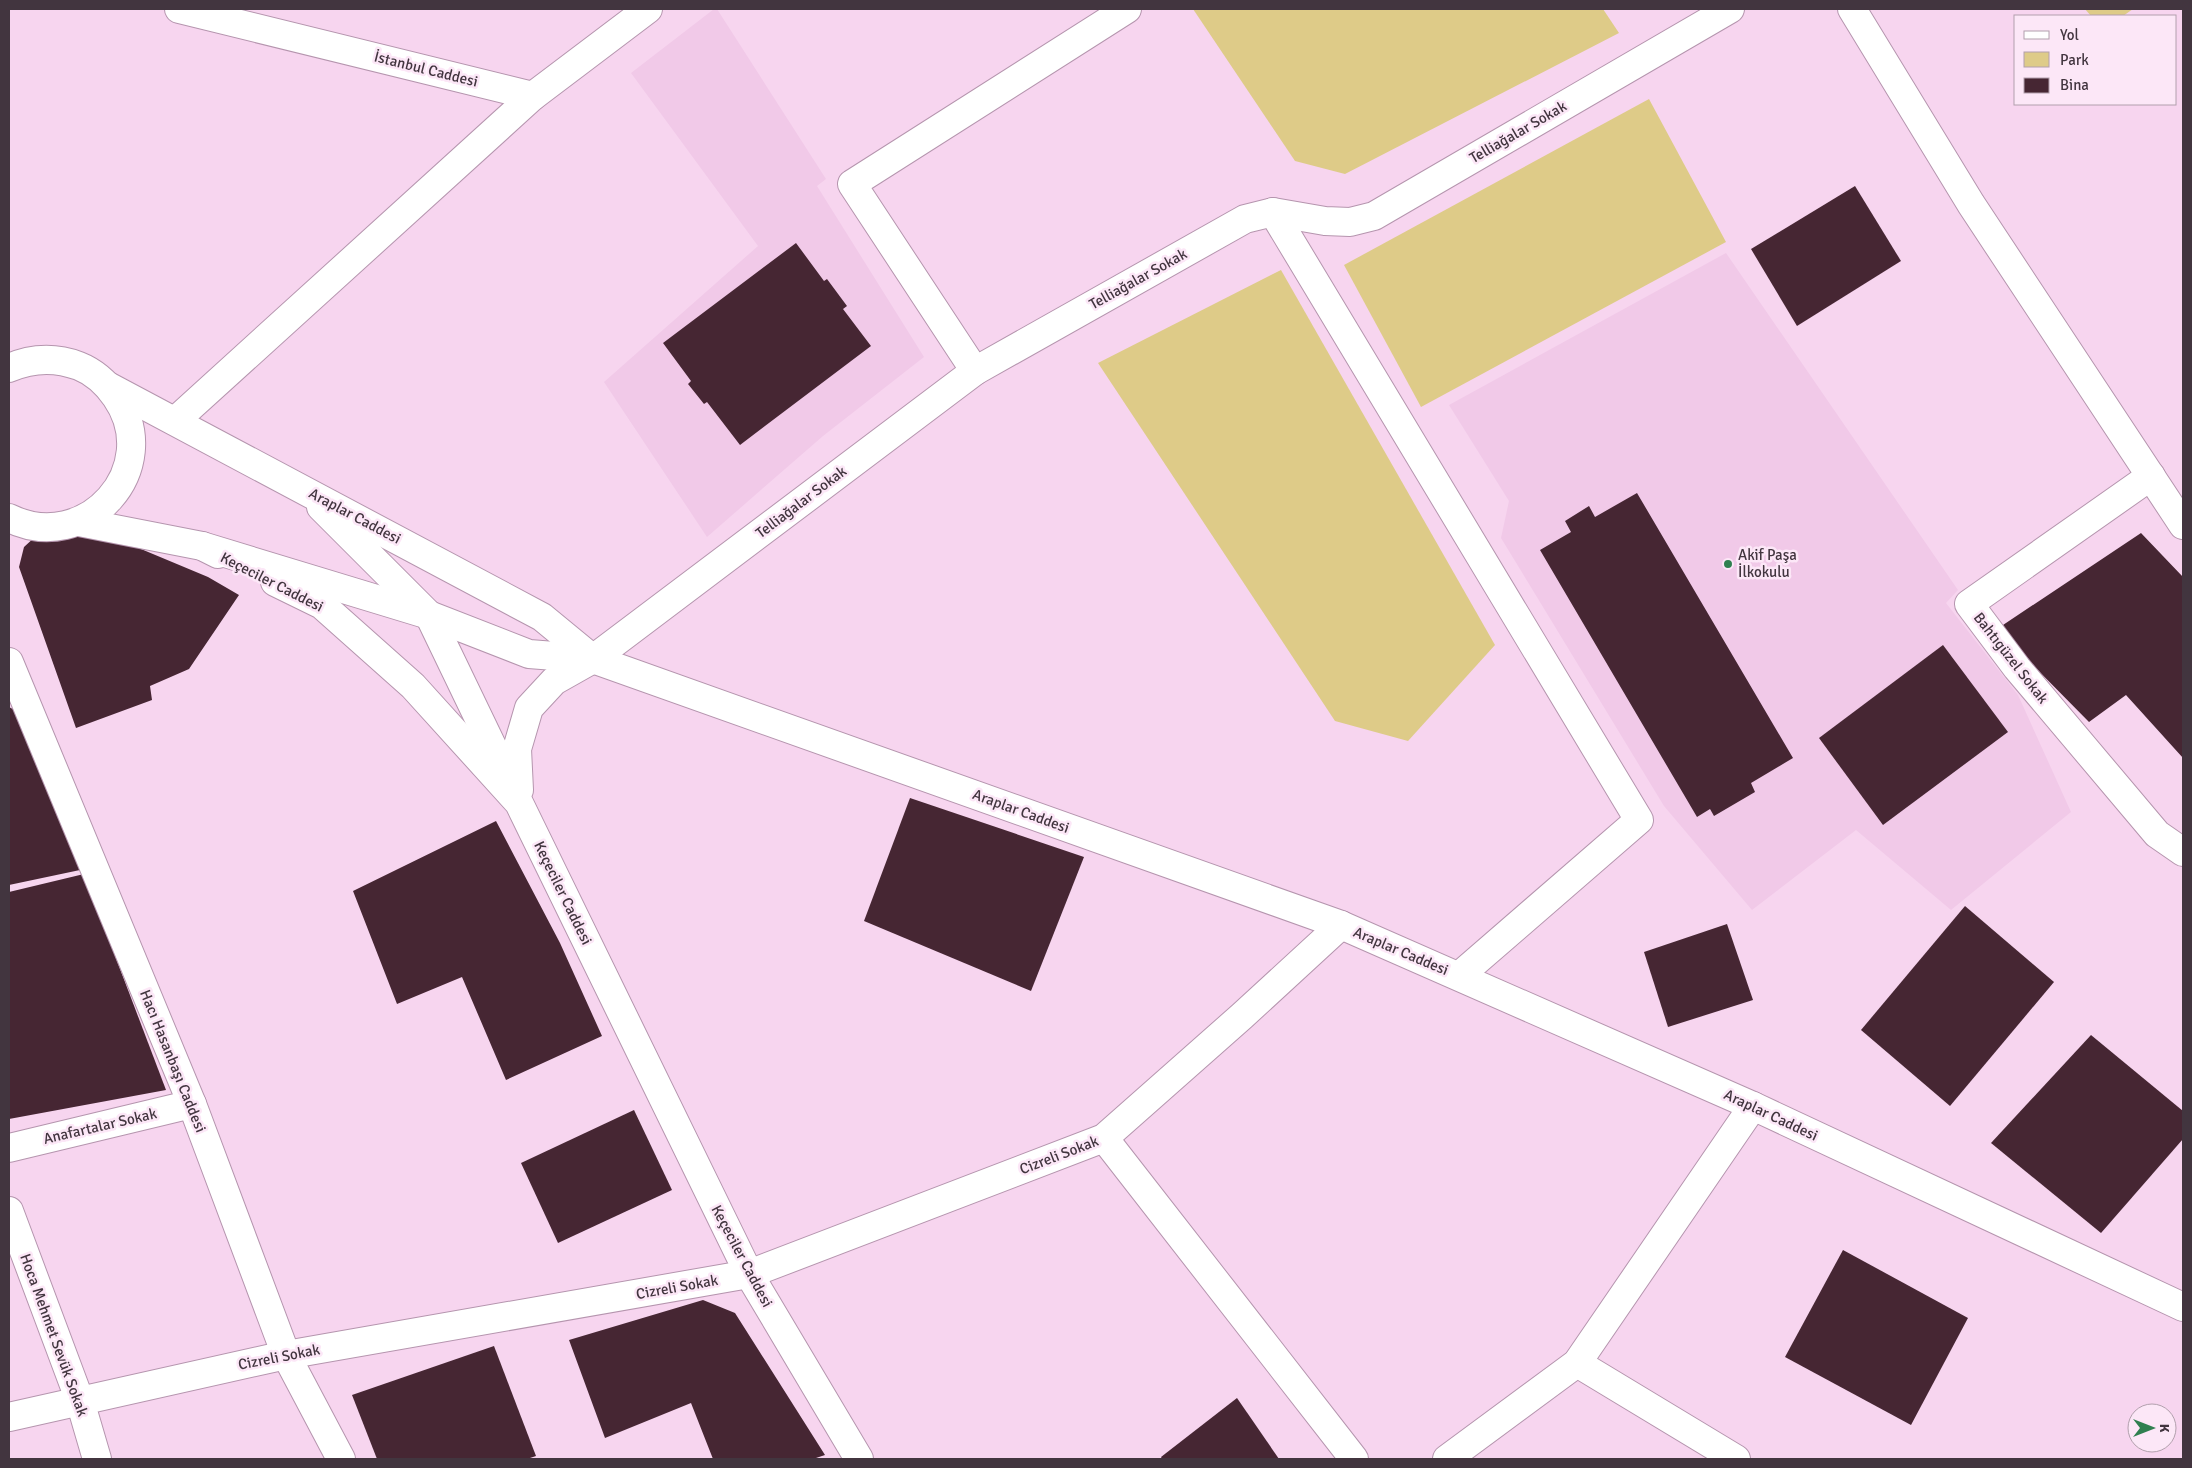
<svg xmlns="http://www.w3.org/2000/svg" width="2192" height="1468" font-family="Signika,sans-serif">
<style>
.built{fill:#f1c9e8}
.green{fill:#decb88}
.building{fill:#462633}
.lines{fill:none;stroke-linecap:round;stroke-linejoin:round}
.minor-casing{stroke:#b595ae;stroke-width:30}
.tertiary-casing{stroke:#b595ae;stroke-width:30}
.minor{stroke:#fff;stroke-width:28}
.tertiary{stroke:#fff;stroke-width:28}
.poi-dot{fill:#308050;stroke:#fce7f7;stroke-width:2}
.labels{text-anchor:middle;stroke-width:5;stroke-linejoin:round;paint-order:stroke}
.street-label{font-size:15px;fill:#42353f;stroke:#fce7f7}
.poi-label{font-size:15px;fill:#42353f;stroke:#fce7f7;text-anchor:start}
</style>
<rect width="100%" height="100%" fill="#f7d5ef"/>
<g class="built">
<polygon points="714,9 717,9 826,179 817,186 924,357 823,436 707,537 604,382 758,246 631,73"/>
<polygon points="1726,253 1958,590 1946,603 2018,695 2071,812 1951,910 1856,830 1752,910 1664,806 1501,538 1509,501 1449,405"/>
</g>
<g class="green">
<polygon points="1193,9 1603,9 1619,33 1345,174 1295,161"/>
<polygon points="2085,9 2133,9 2123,16 2091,16"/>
<polygon points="1649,99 1726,242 1421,407 1344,265"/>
<polygon points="1281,270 1495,645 1408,741 1335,721 1098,363"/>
</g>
<g class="building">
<polygon points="1855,186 1901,261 1797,326 1751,249"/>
<polygon points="796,243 824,281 827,279 847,306 843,309 871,346 740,445 707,402 704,404 688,384 691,381 663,343"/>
<polygon points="1637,493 1793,758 1751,783 1755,792 1714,816 1710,809 1697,817 1540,550 1571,532 1565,521 1589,506 1595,517"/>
<polygon points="51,532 117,539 208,577 239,595 189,669 150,686 152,700 76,728 19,567 24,547 36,536"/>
<polygon points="2141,533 2183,577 2183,758 2126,695 2089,722 2017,649 2003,625"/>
<polygon points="1943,645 2008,732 1883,825 1819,738"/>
<polygon points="9,707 18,712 80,870 9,885"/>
<polygon points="910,798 1084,857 1031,991 864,921"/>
<polygon points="496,821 560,943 602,1036 506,1080 462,977 397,1004 353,891"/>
<polygon points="84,874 166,1090 9,1119 9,892"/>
<polygon points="1965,906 2054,982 1950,1106 1861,1030"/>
<polygon points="1727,924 1753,1000 1668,1027 1644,952"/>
<polygon points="2091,1035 2183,1111 2183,1139 2101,1233 1991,1143"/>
<polygon points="634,1110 672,1190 558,1243 521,1163"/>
<polygon points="1843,1250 1968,1318 1911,1425 1785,1357"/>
<polygon points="703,1300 735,1313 825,1455 813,1459 713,1459 691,1403 605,1438 569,1340"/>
<polygon points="494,1346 536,1456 527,1459 377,1459 352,1395"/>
<polygon points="1237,1398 1279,1459 1162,1459 1161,1457"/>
</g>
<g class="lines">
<defs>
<g id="minor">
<polyline points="1852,9 1971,204 2183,525"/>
<polyline points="1273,212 1639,820 1459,976"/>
<polyline points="975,371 852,184 1127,9"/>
<polyline points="175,421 533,96"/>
<polyline points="2151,476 1969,604 2017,668 2157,834 2183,852"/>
<polyline points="593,659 975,371 1245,219 1273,212 1325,221 1350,222 1374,216 1730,9"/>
<polyline points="1104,1138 1354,1459"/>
<polyline points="9,1148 192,1104"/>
<polyline points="9,1211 80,1401 97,1459"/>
<polyline points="1577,1363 1736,1459"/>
<polyline points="9,1417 286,1355 749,1274 1104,1138 1242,1016 1341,925"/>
<polyline points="1447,1459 1577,1363 1753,1106"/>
</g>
<g id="tertiary">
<polyline points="179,9 533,96 648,9"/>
<path d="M9,368C32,358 55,357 79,366C94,372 107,384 116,397C165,468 86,556 9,518"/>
<polyline points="108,386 542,617 593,659"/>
<polyline points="321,507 429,615 507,777"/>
<polyline points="79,522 202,546 218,554"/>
<polyline points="202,546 429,615 529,654 593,659 1341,925 1753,1106 2183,1307"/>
<polyline points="275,582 322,605 413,686 519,803 749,1274 859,1459"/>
<polyline points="9,662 192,1104 286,1355 341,1459"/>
<polyline points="519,790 517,749 529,708 554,681 593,659"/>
</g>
</defs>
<use href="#minor" class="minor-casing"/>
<use href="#tertiary" class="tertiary-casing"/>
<use href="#minor" class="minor"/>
<use href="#tertiary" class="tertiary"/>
</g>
<circle class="poi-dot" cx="1728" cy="564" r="5"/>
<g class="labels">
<g class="street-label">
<text transform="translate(426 69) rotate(14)" y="5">İstanbul Caddesi</text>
<text transform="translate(1518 132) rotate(-30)" y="5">Telliağalar Sokak</text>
<text transform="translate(1138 279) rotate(-29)" y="5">Telliağalar Sokak</text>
<text transform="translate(801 502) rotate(-37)" y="5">Telliağalar Sokak</text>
<text transform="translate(355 516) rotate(28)" y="5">Araplar Caddesi</text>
<text transform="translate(272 582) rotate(27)" y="5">Keçeciler Caddesi</text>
<text transform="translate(2011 658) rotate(52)" y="5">Bahtıgüzel Sokak</text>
<text transform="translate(1021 811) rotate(20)" y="5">Araplar Caddesi</text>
<text transform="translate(563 893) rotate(64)" y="5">Keçeciler Caddesi</text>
<text transform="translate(1401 951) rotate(23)" y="5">Araplar Caddesi</text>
<text transform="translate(173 1061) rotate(68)" y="5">Hacı Hasanbaşı Caddesi</text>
<text transform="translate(1771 1115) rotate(25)" y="5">Araplar Caddesi</text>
<text transform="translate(100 1126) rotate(-13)" y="5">Anafartalar Sokak</text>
<text transform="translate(1059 1155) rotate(-21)" y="5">Cizreli Sokak</text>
<text transform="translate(742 1256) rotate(62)" y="5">Keçeciler Caddesi</text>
<text transform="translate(677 1287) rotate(-10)" y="5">Cizreli Sokak</text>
<text transform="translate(54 1335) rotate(70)" y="5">Hoca Mehmet Sevük Sokak</text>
<text transform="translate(279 1357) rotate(-11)" y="5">Cizreli Sokak</text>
</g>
<g class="poi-label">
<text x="1738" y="560">Akif Paşa<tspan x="1738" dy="17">İlkokulu</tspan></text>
</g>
</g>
<rect width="2192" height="1468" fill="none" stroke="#42353f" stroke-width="20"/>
<rect x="2014" y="15" width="162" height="90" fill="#fce7f7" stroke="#b2a0ad"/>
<rect x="2024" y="31" width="25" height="8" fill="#ffffff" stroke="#b2a0ad"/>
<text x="2060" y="40" font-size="15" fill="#42353f">Yol</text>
<rect x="2024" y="52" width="25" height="15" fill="#decb88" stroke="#b2a0ad"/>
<text x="2060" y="65" font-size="15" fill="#42353f">Park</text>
<rect x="2024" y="78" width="25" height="15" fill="#462633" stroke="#b2a0ad"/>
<text x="2060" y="90" font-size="15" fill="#42353f">Bina</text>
<g transform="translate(2152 1428) rotate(90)"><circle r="24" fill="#fce7f7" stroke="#b2a0ad"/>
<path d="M0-4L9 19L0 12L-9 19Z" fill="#308050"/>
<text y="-8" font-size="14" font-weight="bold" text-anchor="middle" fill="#42353f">K</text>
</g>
</svg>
